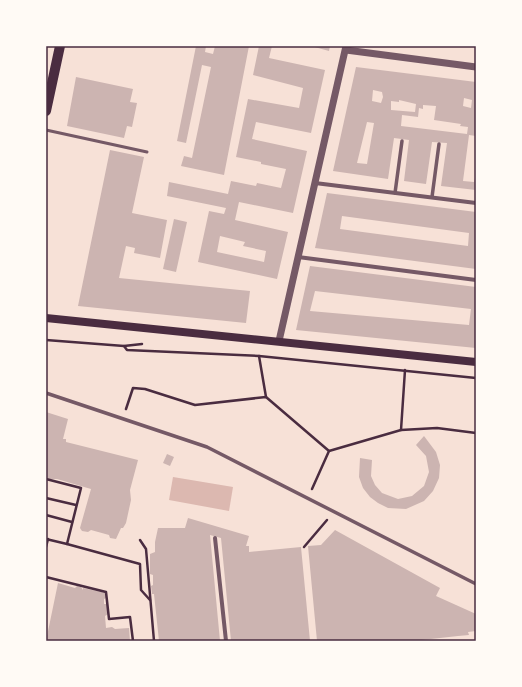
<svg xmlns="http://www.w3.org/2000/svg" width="522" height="687" font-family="'PT Sans Narrow',sans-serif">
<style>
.water{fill:#dcb8b0}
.building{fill:#ccb4b1;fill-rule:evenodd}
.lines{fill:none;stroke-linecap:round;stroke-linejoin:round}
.path{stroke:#4a2c40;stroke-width:2.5}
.service{stroke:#755966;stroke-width:3}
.pedestrian{stroke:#755966;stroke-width:3.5}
.minor{stroke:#755966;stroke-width:4}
.tertiary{stroke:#755966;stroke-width:7}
.secondary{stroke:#4a2c40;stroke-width:8}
.primary{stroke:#4a2c40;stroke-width:10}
.tram{stroke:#8f747c;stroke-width:1}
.neatline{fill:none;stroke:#4a2c40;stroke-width:1.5}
</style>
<rect width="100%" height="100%" fill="#f7e1d7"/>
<polygon class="water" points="173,477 233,487 229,511 169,500"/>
<g class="building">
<polygon points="196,46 206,46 205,52 213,54 215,46 249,46 224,175 181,166 184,156 192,158 211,67 202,65 186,143 177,141"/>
<path d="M259,46H272L269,58L325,70L311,133L256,122L252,139L307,151L293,213L239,202L235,220L288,232L277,279L198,262L209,211L224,214L226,208L167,196L169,182L228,194L231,181L256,186L257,183L281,188L286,169L261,164V162L236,157L248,99L299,108L303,88L253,75ZM220,236L245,242L243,246L266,251L264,262L217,252Z"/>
<polygon points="311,46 330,46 329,51"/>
<path d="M356,67L476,82V136L469,135L463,181L474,182L476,174V190L441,186L447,143L432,142L426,184L404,181L409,140L394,138L388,179L333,171ZM373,90L382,92L383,97L381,103L372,101ZM464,98L472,100L471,108L463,106ZM399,100L416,104L415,112L391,110V101L399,102ZM423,105L436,106L434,120L461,124L460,126L468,127L467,134L401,126L402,115L418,117L419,108L423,109ZM367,122L374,123L367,164L357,163Z"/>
<polygon points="76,77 133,89 130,102 137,103 132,127 127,126 124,138 67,126"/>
<polygon points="110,150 144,157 132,213 167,220 160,258 134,253 135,248 126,246 119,278 250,291 246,323 78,306"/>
<path d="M327,193L476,212V269L315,248ZM342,216L469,233L468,246L340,229Z"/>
<polygon points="174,219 187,222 176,272 163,269"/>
<path d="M310,266L476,287V348L296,330ZM315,291L471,309L469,325L310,311Z"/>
<polygon points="46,412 68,419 63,439 66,439 66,442 138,460 130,490 131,500 126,523 123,528 121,528 116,539 110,538 109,535 91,530 88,532 82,531 80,528 91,489 57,479 46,479"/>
<polygon points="424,436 436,452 440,465 439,478 433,491 424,501 406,509 388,508 378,503 370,497 363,488 359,477 360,458 372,460 371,476 375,485 382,493 398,499 412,496 424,486 429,472 426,456 416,445"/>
<polygon points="167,454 174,457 170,466 163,463"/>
<polygon points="188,518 249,536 246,546 249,546 249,552 301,547 310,641 231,641 221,538 210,535 220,641 159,641 154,594 152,594 151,586 153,585 153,575 150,574 150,554 155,552 155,542 158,528 185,528"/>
<polygon points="335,530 440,588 436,596 476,614 476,631 468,632 469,635 458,636 413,641 317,641 308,546 321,545"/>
<polygon points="58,583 75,588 77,586 81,587 83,590 83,588 106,593 106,598 104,599 104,604 107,604 108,614 105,616 106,628 112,627 115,629 129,628 130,641 46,641"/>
</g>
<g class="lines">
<g class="path">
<polyline points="46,340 124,346 142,344"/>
<polyline points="124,346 127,350 259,356 476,378"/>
<polyline points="259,356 266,397"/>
<polyline points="126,409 133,388 145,389 195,405 266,397 329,451"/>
<polyline points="401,430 405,370"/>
<polyline points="46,479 81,488 67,544 46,539"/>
<polyline points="312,489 329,451 401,430 437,428 476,433"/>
<polyline points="46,498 76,505"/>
<polyline points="46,515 72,522"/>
<polyline points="140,540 146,549 154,641"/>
<polyline points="67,544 140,564 141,590 150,600"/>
<polyline points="46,547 48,539"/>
<polyline points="304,547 327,520"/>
<polyline points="46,577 106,592 109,619 130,617 133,641"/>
</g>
<polyline class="service" points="46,130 147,152"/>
<g class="pedestrian">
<polyline points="395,193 402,141"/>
<polyline points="432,197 439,144"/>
<polyline points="46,393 207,447 476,584"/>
</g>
<g class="minor">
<polyline points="315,183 476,203"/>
<polyline points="298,257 476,280"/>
<polyline points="215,538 226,641"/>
</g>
<g class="tertiary">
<polyline points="346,50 476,67"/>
<polyline points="279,341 346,46"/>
</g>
<polyline class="secondary" points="46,318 476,362"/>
<polyline class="primary" points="46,111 60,46"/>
<polyline class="tram" points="46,51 47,46"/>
</g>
<rect width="522" height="687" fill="none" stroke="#fffaf5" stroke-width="94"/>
<rect x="47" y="47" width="428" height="593" class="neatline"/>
</svg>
